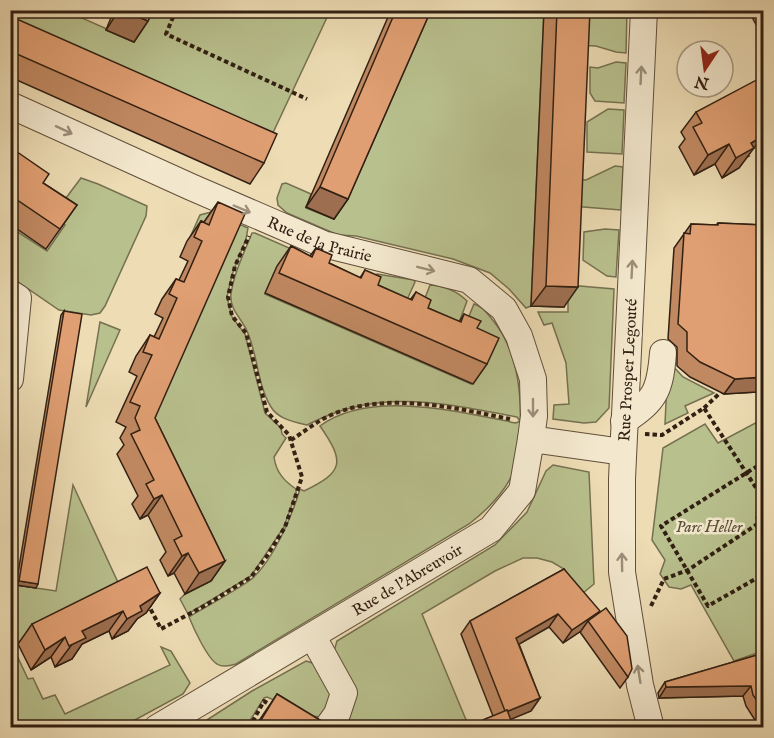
<svg xmlns="http://www.w3.org/2000/svg" width="774" height="738" font-family="'IM FELL English',serif">
<style>
.green{fill:#b8c08d;stroke:#757050;stroke-width:1.5}
.lines{fill:none;stroke-linecap:round;stroke-linejoin:round}
.minor-casing{stroke:#614f3b;stroke-width:28}
.path{stroke:#322013;stroke-width:4;stroke-dasharray:4.5 3;stroke-linecap:butt}
.minor{stroke:#f3e8ce;stroke-width:26}
.wall{fill:#c18962;stroke:#322013;stroke-width:1.5}
.shaded-wall{fill:#9d6f50;stroke:#322013;stroke-width:1.5}
.building{fill:#e09f72;stroke:#322013;stroke-width:1.5}
.oneway{stroke:#9c8e7a}
.labels{text-anchor:middle;stroke-width:5;stroke-linejoin:round;paint-order:stroke}
.street-label{font-size:16px;fill:#322013;stroke:#f3e8ce}
.park-label{font-size:16px;font-style:italic;fill:#5a5038;stroke:#f3e8ce}
</style>
<rect width="100%" height="100%" fill="#eddcb4"/>
<filter id="stains"><feTurbulence type="fractalNoise" baseFrequency=".00333" numOctaves="4"/><feColorMatrix values="0 0 0 0 .2 0 0 0 0 .09 0 0 0 0 .02 0 0 0 .5 -.17"/></filter>
<radialGradient id="worn" r=".72"><stop offset=".6" stop-color="#630" stop-opacity="0"/><stop offset="1" stop-color="#630" stop-opacity=".3"/></radialGradient>
<g class="green">
<polygon points="11,11 77,11 75,15 134,41 147,11 330,11 263,154 11,42"/>
<polygon points="426,11 544,11 531,306 526,308 509,289 490,273 453,259 356,236 338,235 287,213 278,205 277,198 282,184 286,183 311,194 306,208 334,219"/>
<polygon points="606,11 627,11 626,53 616,52 596,46 576,45 577,15 593,15"/>
<polygon points="616,62 626,63 624,103 595,101 590,93 590,67 598,68"/>
<polygon points="608,109 624,110 622,154 587,152 587,122"/>
<polygon points="615,166 623,167 621,210 571,206 571,179 586,180"/>
<polygon points="81,178 98,184 147,206 146,216 105,306 100,313 91,315 59,310 11,277 10,227 47,251 65,225 33,202 57,210"/>
<path d="M211,212L248,228L246,239L232,275L227,297L232,317L245,334L265,413L281,428L282,434L286,438L274,457C276,472 284,481 296,489V493L284,527L251,576L188,614L180,599L185,594L212,580L141,438L196,237L191,235L200,215Z"/>
<polygon points="605,229 619,230 616,277 607,276 583,260 584,232"/>
<path d="M252,233H255L305,255L277,267L265,294L471,384L474,380L467,321L474,304C482,306 486,312 491,318C518,349 522,392 520,431C520,438 521,447 519,454C514,483 491,507 469,524L236,664C230,666 223,668 217,664C207,658 193,627 189,617C209,605 230,594 249,581C272,564 292,516 300,489L304,491C344,472 345,462 320,426C370,389 460,412 516,423L520,421L517,417C443,403 378,387 307,425C294,422 278,419 271,407C257,384 258,355 247,331C242,319 229,309 231,294C234,273 244,253 252,233Z"/>
<polygon points="377,274 414,280 415,282 406,302 372,295 373,278"/>
<path d="M430,285C444,286 457,291 467,301L460,320L454,327L420,311Z"/>
<polygon points="568,285 614,289 609,408 596,422 584,423 553,419 554,405 569,404 566,363 552,323 544,325 538,312 568,312"/>
<polygon points="100,322 120,330 86,407"/>
<polygon points="668,361 683,377 714,393 685,406 688,413 665,424"/>
<polygon points="763,419 763,651 734,661 691,585 681,589 669,587 660,574 665,560 652,540 663,448 705,424 718,443"/>
<polygon points="553,465 589,472 594,584 583,593 564,569 552,562 537,558 523,558 495,571 422,614 469,727 339,727 334,651 337,641 495,545 527,512 546,471"/>
<polygon points="73,485 121,589 12,645 28,679 33,678 43,699 55,695 65,714 170,665 161,647 171,651 190,683 183,694 122,727 11,728 10,632 16,585 56,591"/>
<polygon points="306,661 316,664 336,693 320,717 312,716 267,697 264,698 246,727 201,728 199,725 252,691"/>
</g>
<g class="lines">
<defs>
<g id="minor">
<polyline points="644,10 622,479 622,572 640,685 651,728"/>
<path id="s1" d="M10,105L191,187L323,244L469,280L504,309L519,336L533,379L534,416L531,439"/>
<polyline points="10,293 18,298 10,379"/>
<path d="M624,421C656,400 660,390 663,353"/>
<polyline points="313,637 344,693 337,714 327,728"/>
<path id="s2" d="M157,728L491,529L522,491L531,439L623,452"/>
</g>
</defs>
<use href="#minor" class="minor-casing"/>
<g class="path">
<polyline points="176,10 166,34 307,99"/>
<polyline points="704,408 722,391"/>
<polyline points="645,434 662,435 704,408 764,500"/>
<path d="M291,440C304,432 317,421 331,415C385,391 455,408 510,419"/>
<polyline points="764,462 661,526 708,606 764,574"/>
<path d="M764,503C756,510 754,520 764,526"/>
<polyline points="150,602 150,608 161,629 206,605 251,577 267,556 285,527 302,477 289,435 267,412 246,333 232,316 228,297 235,266 249,236"/>
<polyline points="651,606 664,579 688,570 759,523"/>
<polyline points="249,728 264,701 273,707"/>
</g>
<use href="#minor" class="minor"/>
</g>
<g class="wall">
<polygon points="114,10 153,10 148,21 134,42 106,30"/>
<polygon points="391,10 431,10 348,199 334,219 306,207"/>
<polygon points="544,10 590,10 564,307 531,306"/>
<polygon points="748,10 764,10 764,39"/>
<polygon points="10,16 264,163 250,184 10,77"/>
<polygon points="696,112 749,156 747,157 739,168 722,178 715,164 694,175 679,147 685,139 681,132"/>
<polygon points="10,147 43,183 77,205 46,249 10,224"/>
<polygon points="218,202 155,418 225,561 211,581 185,594 174,573 168,576 160,560 166,552 148,515 140,519 132,504 138,496 117,454 124,445 120,438 126,427 116,422 137,376 129,372 136,356 150,335 154,337 163,318 155,314 162,299 176,279 179,280 188,261 180,257 187,241 201,221 204,222"/>
<polygon points="718,223 764,225 764,389 757,392 724,394 690,377 677,366 677,347 668,339 674,248 691,224 716,225"/>
<polygon points="291,246 310,256 316,248 329,263 360,278 365,270 378,285 410,300 416,292 428,308 459,322 464,314 477,328 487,364 473,384 265,293 277,266"/>
<polygon points="64,311 36,588 16,585 61,315"/>
<polygon points="564,569 628,677 620,688 580,632 581,631 563,643 549,627 519,644 540,698 531,711 511,719 514,728 478,728 483,720 493,716 461,634 470,621"/>
<polygon points="160,593 146,613 137,619 128,631 112,639 109,631 82,644 72,659 55,667 51,657 31,670 18,644 32,624"/>
<polygon points="764,653 764,728 760,728 746,706 743,696 659,698 658,693 665,682"/>
<polygon points="277,694 333,728 254,728"/>
</g>
<g class="shaded-wall">
<polygon points="119,10 122,10 148,21 134,42 106,30"/>
<polygon points="763,136 739,168 722,178 736,158 751,143"/>
<polygon points="729,144 715,164 694,175 708,155"/>
<polygon points="320,187 348,199 334,219 306,207"/>
<polygon points="546,286 578,287 564,307 531,306"/>
<polygon points="764,377 764,389 757,392 724,394 735,379"/>
<polygon points="162,495 148,515 140,519 154,499"/>
<polygon points="188,553 174,573 168,576 182,556"/>
<polygon points="225,561 211,581 185,594 199,573"/>
<polygon points="19,581 38,584 36,588 16,585"/>
<polygon points="160,593 146,613 137,619 128,631 112,639 127,619 140,606"/>
<polygon points="123,611 109,631 82,644 72,659 55,667 82,631"/>
<polygon points="600,611 591,624 588,621 581,631 563,643 572,630"/>
<polygon points="558,614 549,627 507,651 516,638"/>
<polygon points="65,637 51,657 31,670 45,650"/>
<polygon points="751,686 743,696 659,698 666,687"/>
<polygon points="540,698 531,711 497,725 506,712"/>
</g>
<g class="building">
<polygon points="122,10 153,10 148,21"/>
<polygon points="396,10 431,10 348,199 320,187"/>
<polygon points="557,10 590,10 578,287 546,286"/>
<polygon points="10,16 277,134 264,163 10,51"/>
<polygon points="764,76 763,136 751,143 754,148 736,158 729,144 708,155 693,127 702,123 696,112"/>
<polygon points="10,147 49,174 43,183 77,205 60,229 10,195"/>
<polygon points="218,202 245,214 155,418 225,561 199,573 188,553 182,556 174,540 182,536 162,495 154,499 146,484 154,480 131,434 140,430 135,418 140,406 130,402 152,355 143,352 150,335 159,339 177,298 169,294 176,279 184,282 202,241 194,237 201,221 209,225"/>
<polygon points="718,223 764,225 764,377 735,379 700,362 687,351 687,332 678,324 684,233 690,234 691,224 718,225"/>
<polygon points="291,246 312,257 316,248 332,255 329,263 361,278 365,270 381,277 378,285 412,300 416,292 431,300 428,308 461,322 464,314 481,321 477,328 499,338 487,364 279,273"/>
<polygon points="64,311 82,314 38,584 19,581"/>
<polygon points="147,567 160,593 140,606 142,611 127,619 123,611 82,631 86,638 69,646 65,637 45,650 32,624"/>
<polygon points="564,569 600,611 572,630 558,614 516,638 540,698 508,711 507,710 505,711 470,621"/>
<polygon points="606,608 627,636 632,669 628,677 588,621"/>
<polygon points="764,653 764,711 753,695 751,686 666,687 665,682"/>
<polygon points="277,694 333,728 274,728 261,720"/>
<polygon points="507,710 514,728 486,728 483,720"/>
</g>
<defs><path id="oneway-shaft" d="M-6 0H5M1.5-3L5.5 0L1.5 3" fill="none" stroke-width="1.6" stroke-linecap="round" stroke-linejoin="round" transform="scale(1.5)"/></defs>
<g class="oneway">
<use href="#oneway-shaft" transform="translate(641 75) rotate(-87)"/>
<use href="#oneway-shaft" transform="translate(64 130) rotate(25)"/>
<use href="#oneway-shaft" transform="translate(242 209) rotate(23)"/>
<use href="#oneway-shaft" transform="translate(426 269) rotate(14)"/>
<use href="#oneway-shaft" transform="translate(632 269) rotate(-87)"/>
<use href="#oneway-shaft" transform="translate(533 408) rotate(90)"/>
<use href="#oneway-shaft" transform="translate(622 562) rotate(-91)"/>
<use href="#oneway-shaft" transform="translate(639 674) rotate(-99)"/>
</g>
<g class="labels">
<g class="street-label">
<text dy="6" stroke="none"><textPath href="#s1" startOffset="338">Rue de la Prairie</textPath></text>
<text transform="translate(627 370) rotate(-87)" y="6">Rue Prosper Legouté</text>
<text dy="6" stroke="none"><textPath href="#s2" startOffset="291">Rue de l'Abreuvoir</textPath></text>
</g>
<g class="park-label">
<text x="709" y="532">Parc Heller</text>
</g>
</g>
<rect width="774" height="738" fill="none" stroke="#eddcb4" stroke-width="36"/>
<rect x="12" y="12" width="750" height="714" fill="none" stroke="#322013" stroke-width="3"/>
<rect x="18" y="18" width="738" height="702" fill="none" stroke="#322013" stroke-width="1.5"/>
<g transform="translate(705 69) rotate(193)"><circle r="28" fill="#f3e8ce" stroke="#a69883" stroke-width="1.5"/>
<path d="M0-4.5L10 22L0 15L-10 22Z" fill="#8f2418"/>
<text y="-9" font-size="16" font-weight="bold" text-anchor="middle" fill="#322013">N</text>
</g>
<rect width="100%" height="100%" filter="url(#stains)"/>
<rect width="100%" height="100%" fill="url(#worn)"/>
</svg>
